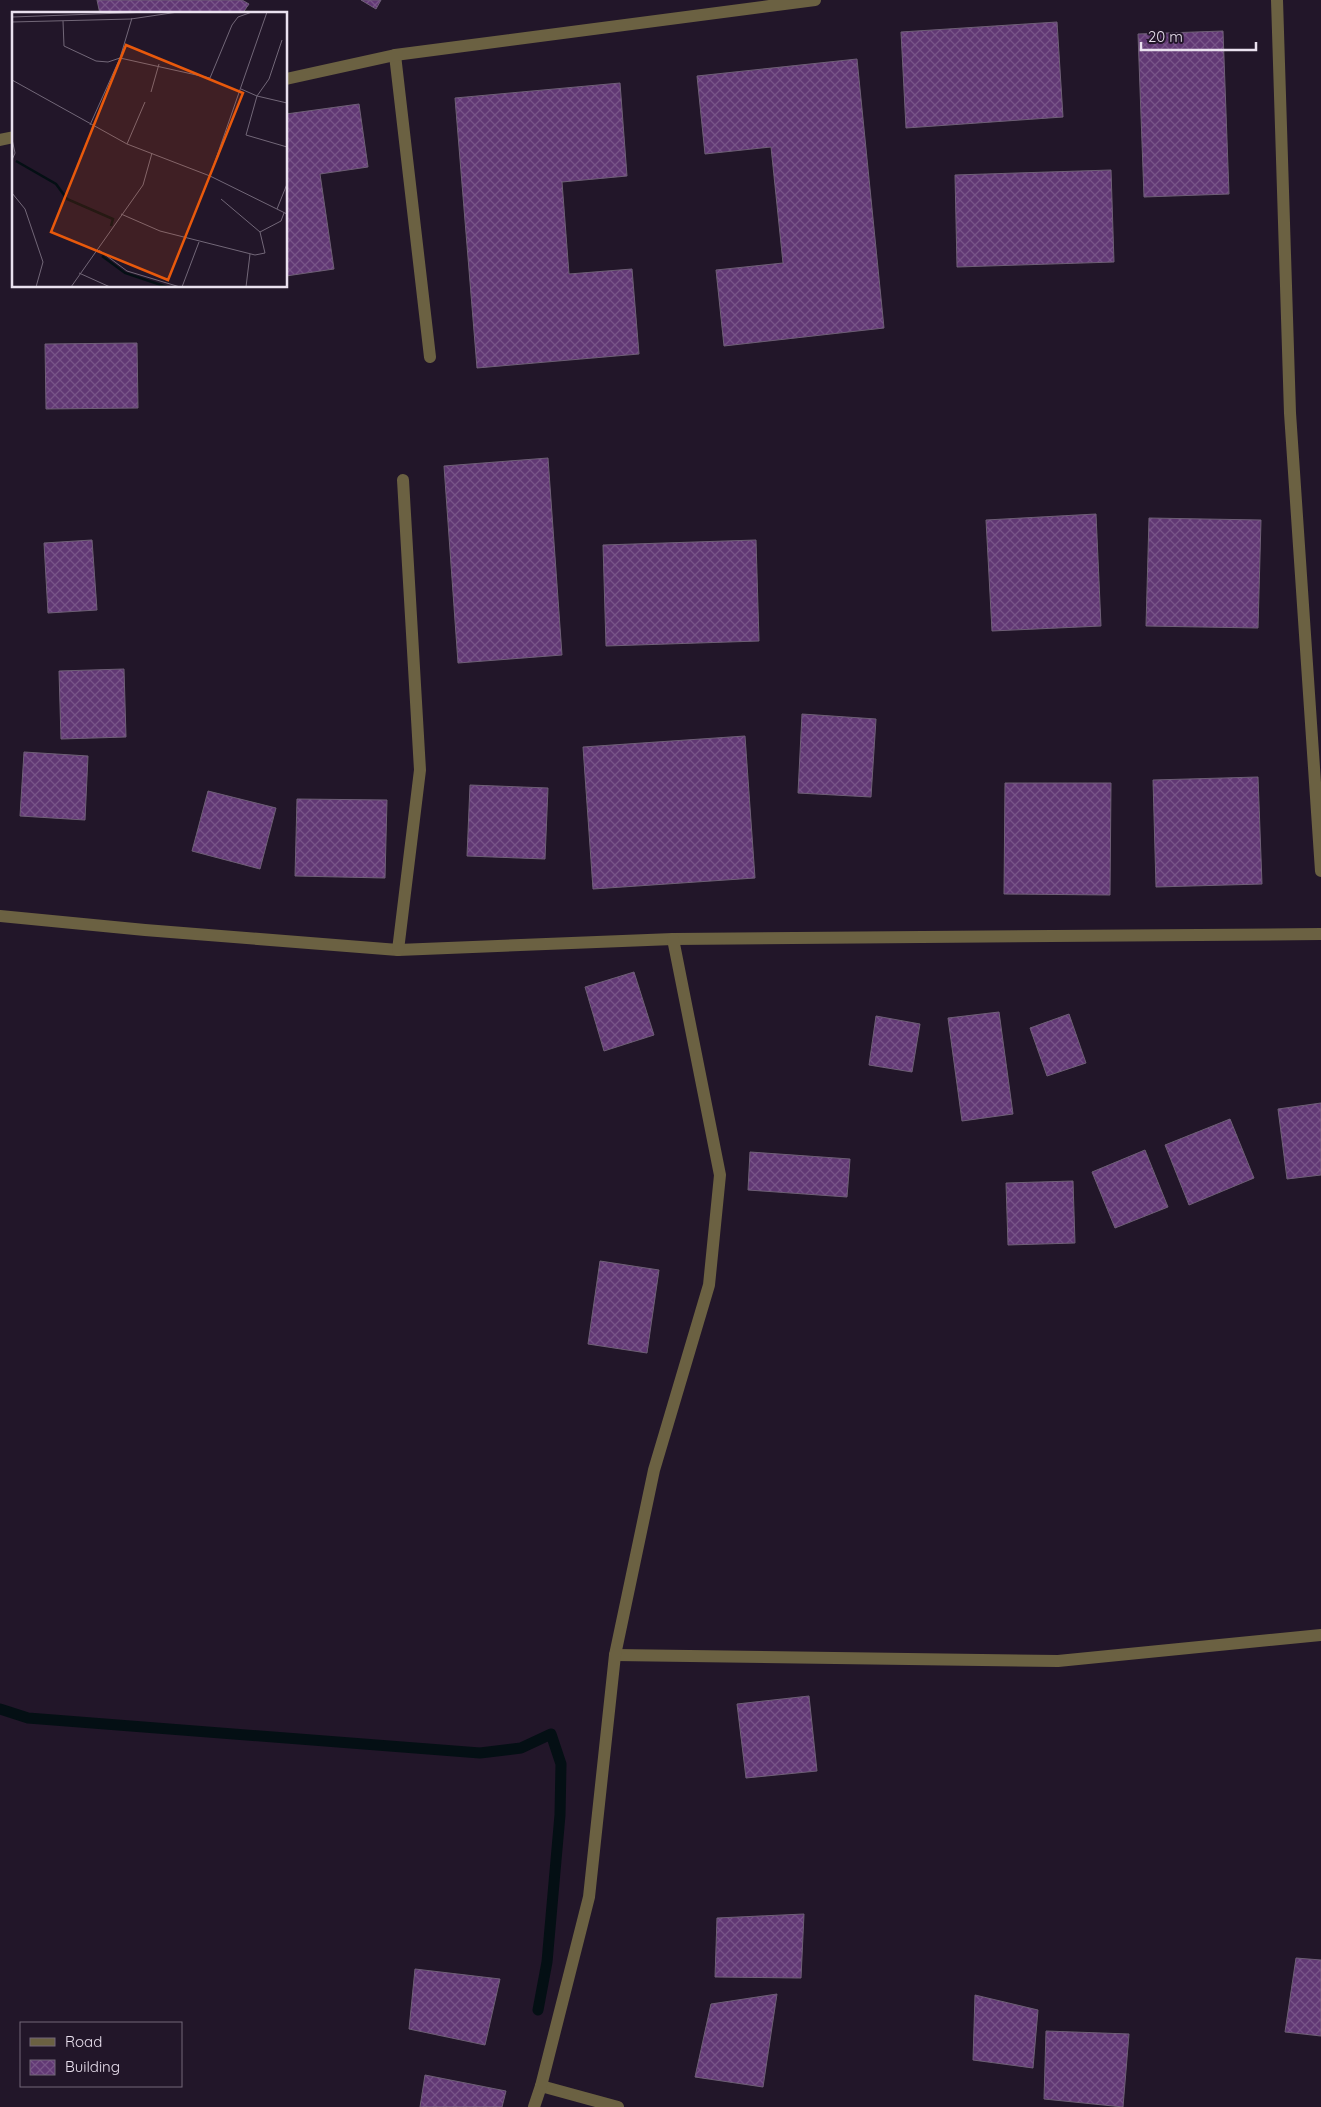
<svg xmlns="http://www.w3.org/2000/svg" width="1321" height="2107" font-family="Quicksand,sans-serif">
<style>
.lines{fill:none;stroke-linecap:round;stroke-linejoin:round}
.stream{stroke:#040f14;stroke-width:11}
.building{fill:url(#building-cross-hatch);stroke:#6e5f76}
.minor{stroke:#6b6142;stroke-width:12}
.inset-river{fill:none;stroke:#040f14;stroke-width:2.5}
.inset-road{fill:none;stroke:#726778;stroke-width:1}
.view{fill:#e8590c;fill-opacity:0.15;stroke:#e8590c;stroke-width:2.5}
.inset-edge{fill:none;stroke:#eae1ef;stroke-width:2.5}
</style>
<defs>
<pattern id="building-cross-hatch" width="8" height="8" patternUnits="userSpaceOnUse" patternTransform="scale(1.25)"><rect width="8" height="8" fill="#613874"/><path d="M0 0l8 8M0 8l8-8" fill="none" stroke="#785488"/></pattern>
</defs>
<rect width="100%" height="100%" fill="#221629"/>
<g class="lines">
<polyline class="stream" points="0,1709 28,1718 480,1753 521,1748 551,1734 561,1764 560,1815 547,1962 538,2010"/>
</g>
<g class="building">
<polygon points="97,0 242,0 249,4 242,14 100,14"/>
<polygon points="361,0 381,0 376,9"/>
<polygon points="1057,22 1063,117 906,128 901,32"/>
<polygon points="1223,31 1229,194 1144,197 1138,34"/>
<polygon points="857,59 884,328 724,346 716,270 783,263 771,147 705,154 697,76"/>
<polygon points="620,83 627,176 562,182 569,274 632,269 639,354 477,368 455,98"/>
<polygon points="359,104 368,167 320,174 334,269 286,276 286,114"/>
<polygon points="1111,170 1114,262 957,267 955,175"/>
<polygon points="137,343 138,408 46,409 45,344"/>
<polygon points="548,458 562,655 458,663 444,466"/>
<polygon points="1096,514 1101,626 992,631 986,520"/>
<polygon points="1149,518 1261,520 1258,628 1146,626"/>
<polygon points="92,540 97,610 48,613 44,543"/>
<polygon points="756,540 759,641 606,646 603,545"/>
<polygon points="124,669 126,737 61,739 59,671"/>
<polygon points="802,714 876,719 871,797 798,793"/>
<polygon points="745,736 755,878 593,889 583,747"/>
<polygon points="24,752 88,756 85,820 20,816"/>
<polygon points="1258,777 1262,884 1156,887 1153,780"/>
<polygon points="1005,783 1111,783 1110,895 1004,894"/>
<polygon points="470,785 548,788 545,859 467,856"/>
<polygon points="208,791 276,808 260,869 192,851"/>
<polygon points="297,799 387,800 385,878 295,876"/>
<polygon points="634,972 654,1035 604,1051 585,987"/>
<polygon points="999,1012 1013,1114 962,1121 948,1018"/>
<polygon points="1069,1014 1086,1063 1047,1076 1030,1028"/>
<polygon points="876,1016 920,1024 912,1072 869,1065"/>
<polygon points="1321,1103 1321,1175 1287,1179 1278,1109"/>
<polygon points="1230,1119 1254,1178 1189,1205 1165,1145"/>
<polygon points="1145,1150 1168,1207 1115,1228 1092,1172"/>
<polygon points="750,1152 850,1159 847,1197 748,1190"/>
<polygon points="1073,1181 1075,1243 1008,1245 1006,1183"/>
<polygon points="600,1261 659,1270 647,1353 588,1344"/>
<polygon points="809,1696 817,1771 746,1778 737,1704"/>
<polygon points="804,1914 801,1978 715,1977 717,1918"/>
<polygon points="1296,1958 1321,1960 1321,2036 1285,2032"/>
<polygon points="415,1969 500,1979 485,2045 409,2029"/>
<polygon points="777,1994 763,2087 695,2077 711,2004"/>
<polygon points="975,1995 1038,2010 1033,2068 973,2060"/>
<polygon points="1046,2031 1129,2034 1123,2107 1044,2099"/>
<polygon points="425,2075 506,2091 502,2107 420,2107"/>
</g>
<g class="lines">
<g class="minor">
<polyline points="1277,0 1290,413 1321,871"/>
<polyline points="395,55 430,357"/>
<polyline points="286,79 395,55 815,0"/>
<polyline points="0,140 14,137"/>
<polyline points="0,916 145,930 398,950 673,939 1321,934"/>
<polyline points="398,950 420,770 403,480"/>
<polyline points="615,1655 1058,1661 1321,1635"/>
<polyline points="541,2086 618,2107"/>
<polyline points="534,2107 541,2086 589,1897 615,1655 654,1470 709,1285 720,1175 673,939"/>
</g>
</g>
<g transform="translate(12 12)">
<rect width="275" height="275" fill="#221629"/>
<path class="inset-river" d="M4,149L44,172L55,187L101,207L99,214M90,244L113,261L155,275"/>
<path class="inset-road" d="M0,5L139,0M51,9L52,34L84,49L96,50L108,46L198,66L220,13L226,5L240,0M0,10L119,7L166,0M0,68L115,132L198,164L275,202M229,77L245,84L257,67L270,28M139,80L147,52M275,91L245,84L234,123L275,135M78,113L108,46L120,6M0,127L3,141L0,148M115,132L133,90M198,164L255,0M0,181L13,197L31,250L24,275M209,187L248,220L269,209L272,201M265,197L275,172M109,202L148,219L243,243L253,241L248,220M87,238L115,259L168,275M67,261L98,275M59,275L131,173L140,141M170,275L187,230M234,275L238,242"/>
<path class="view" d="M114,33L231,81L156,268L39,220Z"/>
<rect width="275" height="275" class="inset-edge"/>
</g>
<rect x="20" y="2022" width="162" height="65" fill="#221629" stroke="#726778"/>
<rect x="30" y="2038" width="25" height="8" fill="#6b6142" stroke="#726778"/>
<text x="65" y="2047" font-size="15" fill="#eae1ef">Road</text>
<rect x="30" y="2060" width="25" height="15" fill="url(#building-cross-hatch)" stroke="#726778"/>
<text x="65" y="2072" font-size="15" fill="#eae1ef">Building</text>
<path d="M1141 42v8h115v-8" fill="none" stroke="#eae1ef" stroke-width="2.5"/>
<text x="1148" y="42" font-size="15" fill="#eae1ef" stroke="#221629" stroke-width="4" paint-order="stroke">20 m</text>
</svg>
